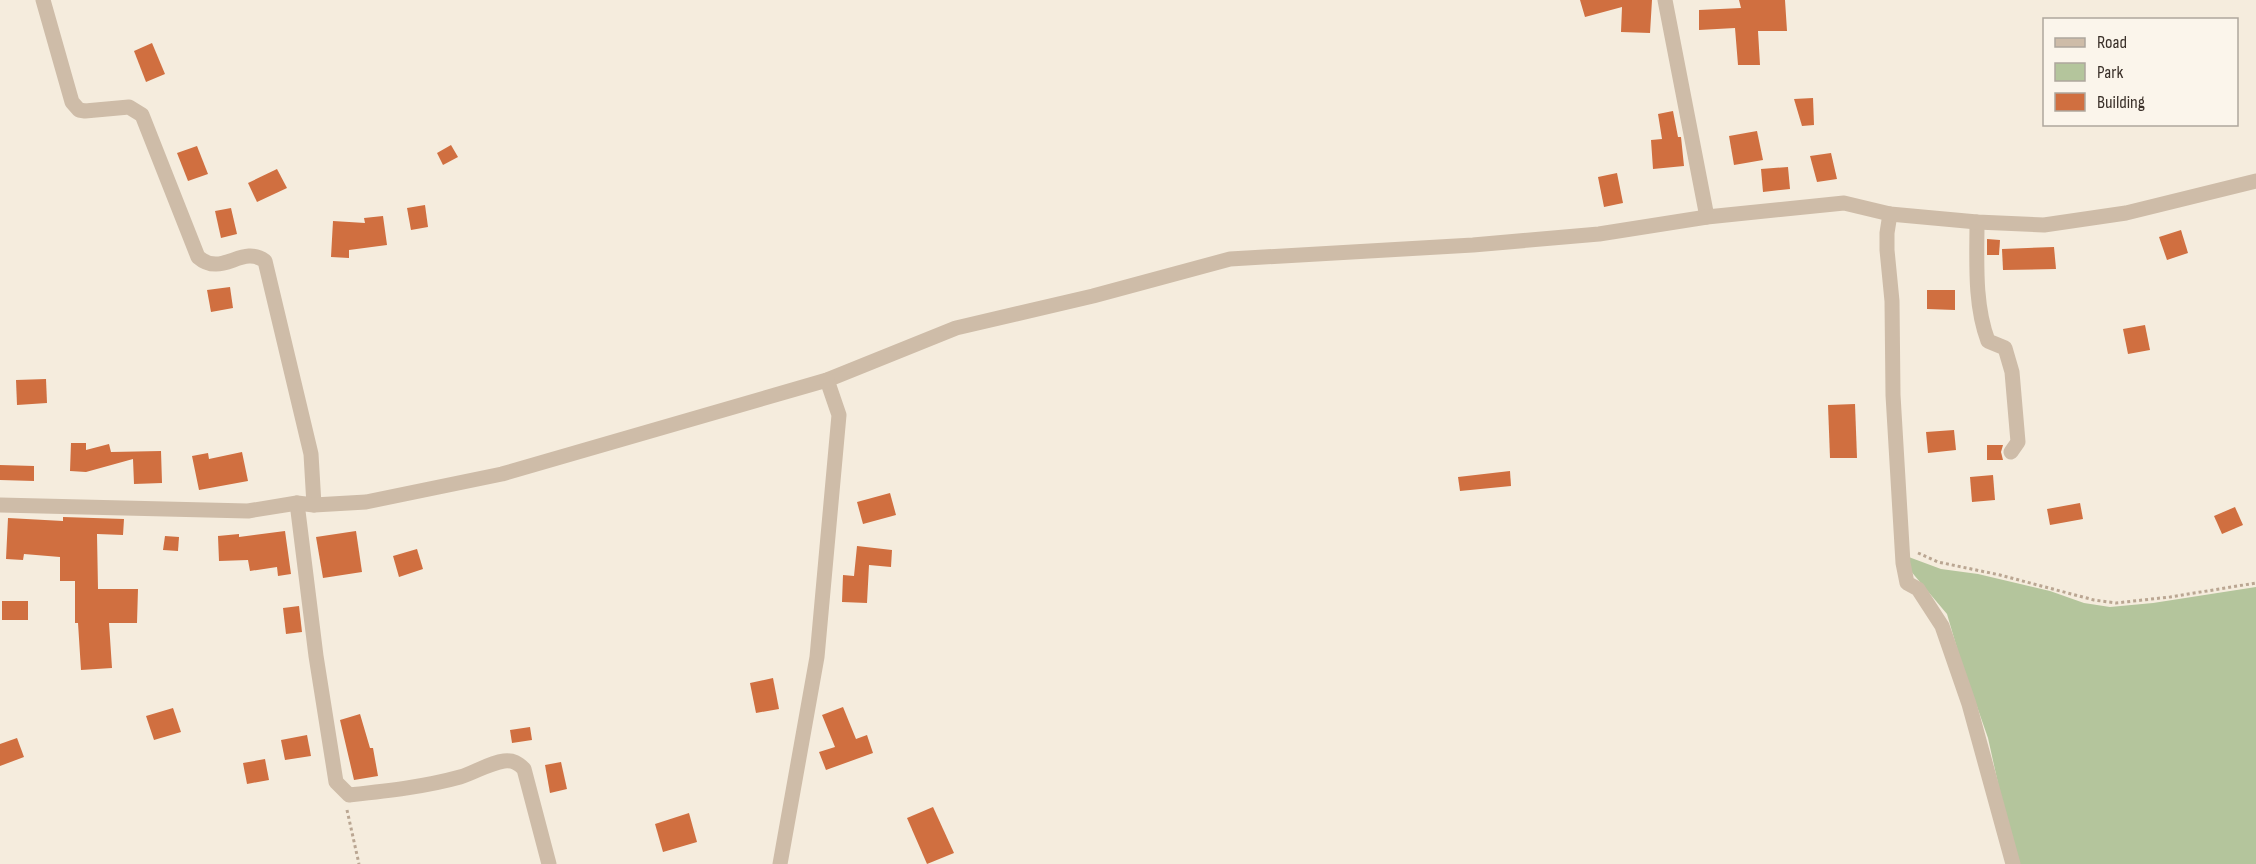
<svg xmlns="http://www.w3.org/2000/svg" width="2256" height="864" font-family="'Sofia Sans Condensed',sans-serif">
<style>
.green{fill:#b4c59c}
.building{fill:#d06f40}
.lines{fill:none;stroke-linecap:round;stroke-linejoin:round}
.path{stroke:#baa692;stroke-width:3;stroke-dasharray:3 3;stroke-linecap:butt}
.minor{stroke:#cebca8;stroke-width:15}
</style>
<rect width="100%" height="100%" fill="#f5ecdd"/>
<polygon class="green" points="1906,556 1941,569 1978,574 2050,591 2084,603 2110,607 2153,603 2256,587 2256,864 2020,864 2007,824 1988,738 1959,655 1947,614 1909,569"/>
<g class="building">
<polygon points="1580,0 1652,0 1650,33 1621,32 1622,7 1585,17"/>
<polygon points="1739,0 1785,0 1787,31 1758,31 1760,65 1738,65 1735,28 1699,30 1699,10 1741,8"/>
<polygon points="152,43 165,74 146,82 134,51"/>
<polygon points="1813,98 1814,125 1802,126 1794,99"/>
<polygon points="1673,111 1678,137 1681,137 1684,166 1653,169 1651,140 1662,139 1658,114"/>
<polygon points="1757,131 1763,160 1734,165 1729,136"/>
<polygon points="451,145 458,157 443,165 437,153"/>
<polygon points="197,146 208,174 188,181 177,153"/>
<polygon points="1831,153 1837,179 1817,182 1810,156"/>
<polygon points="1788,167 1790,189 1763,192 1761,169"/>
<polygon points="277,169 287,188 257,202 248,183"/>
<polygon points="1617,173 1623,203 1604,207 1598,177"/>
<polygon points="425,205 428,227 411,230 407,208"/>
<polygon points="231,208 237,234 221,238 215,211"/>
<polygon points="383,216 387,245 349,250 349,258 331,257 333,221 365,223 364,218"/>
<polygon points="2181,230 2188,253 2167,260 2159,237"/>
<polygon points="1987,239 2000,240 1999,255 1987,255"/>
<polygon points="2054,247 2056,269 2003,270 2002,249"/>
<polygon points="230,287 233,308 211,312 207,290"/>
<polygon points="1927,290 1955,290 1955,310 1927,309"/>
<polygon points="2145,325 2150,350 2128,354 2123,329"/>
<polygon points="46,379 47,403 17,405 16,380"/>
<polygon points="1855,404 1857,458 1830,458 1828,405"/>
<polygon points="1954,430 1956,450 1928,453 1926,432"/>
<polygon points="71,443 86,443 86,450 109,444 111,452 161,451 162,483 134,484 133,459 86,472 70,471"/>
<polygon points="1987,445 2003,445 2001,452 2003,460 1987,460"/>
<polygon points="242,452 248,481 199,490 192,456 208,453 209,459"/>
<polygon points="0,465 34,466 34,481 0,480"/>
<polygon points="1510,471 1511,486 1460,491 1458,477"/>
<polygon points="1993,475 1995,500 1972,502 1970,477"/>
<polygon points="890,493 896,515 863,524 857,502"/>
<polygon points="2080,503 2083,519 2050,525 2047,509"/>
<polygon points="2235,507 2243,525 2222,534 2214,516"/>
<polygon points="63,517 124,519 123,535 97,534 98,589 138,589 137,623 109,623 112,668 81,670 78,623 75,623 75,581 60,581 60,557 24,554 23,560 6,559 8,518 63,521"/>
<polygon points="285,531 291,574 278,576 277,567 250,571 248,560 219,561 218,536 239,534 239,537"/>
<polygon points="356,531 362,572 323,578 316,537"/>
<polygon points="165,536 179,537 178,551 163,550"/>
<polygon points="857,546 892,550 891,567 869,565 867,603 842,602 843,575 854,576"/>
<polygon points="417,549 423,569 399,577 393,556"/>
<rect x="2" y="601" width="26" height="19"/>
<polygon points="299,606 302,632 286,634 283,608"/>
<polygon points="773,678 779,709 756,713 750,683"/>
<polygon points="843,707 856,739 867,735 873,753 826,770 819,752 835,747 822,715"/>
<polygon points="173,708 181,732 154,740 146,716"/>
<polygon points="360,714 370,748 373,748 378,776 354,780 340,720"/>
<polygon points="530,727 532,740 512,743 510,730"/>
<polygon points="307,735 311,756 285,760 281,740"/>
<polygon points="17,738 24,757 0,766 0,744"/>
<polygon points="265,759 269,780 247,784 243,763"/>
<polygon points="561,762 567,789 550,793 545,765"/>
<polygon points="933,807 954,853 927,864 907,818"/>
<polygon points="689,813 697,842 663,852 655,824"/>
</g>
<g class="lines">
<g class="path">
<polyline points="1918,553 1938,562 2000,575 2094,600 2116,603 2170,597 2256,583"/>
<polyline points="347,810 359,864"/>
</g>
<g class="minor">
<path d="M43,0L72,102L79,110L85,111L129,107L142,115L198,257C222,278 242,244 265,261L311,454L314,505"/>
<polyline points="1665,0 1707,217"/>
<polyline points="1890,214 1887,233 1887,250 1892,301 1893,395 1903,563 1907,583 1918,589 1942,626 1969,704 2013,864"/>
<path d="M1977,222C1977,260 1974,304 1988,341L2005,348L2012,372L2018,442L2011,452"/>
<path d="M297,503L316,656L336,782L349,795C386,791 424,787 460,777C474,773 489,763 504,761C513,760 518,763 524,769L549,864"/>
<polyline points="0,505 248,511 297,503 314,505 366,502 502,474 827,380 956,328 1093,296 1230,259 1473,245 1599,234 1707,217 1844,203 1890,214 1977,222 2044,225 2126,213 2256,181"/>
<polyline points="780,864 817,657 839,415 827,380"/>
</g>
</g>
<rect x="2043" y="18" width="195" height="108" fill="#fbf5eb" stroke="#aea69d" stroke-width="1.5"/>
<rect x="2055" y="38" width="30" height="9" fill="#cebca8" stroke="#aea69d" stroke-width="1.5"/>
<text x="2097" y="48" font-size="18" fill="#3a3029">Road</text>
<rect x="2055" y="63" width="30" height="18" fill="#b4c59c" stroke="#aea69d" stroke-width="1.5"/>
<text x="2097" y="78" font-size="18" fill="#3a3029">Park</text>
<rect x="2055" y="93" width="30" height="18" fill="#d06f40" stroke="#aea69d" stroke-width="1.5"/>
<text x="2097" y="108" font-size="18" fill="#3a3029">Building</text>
</svg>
